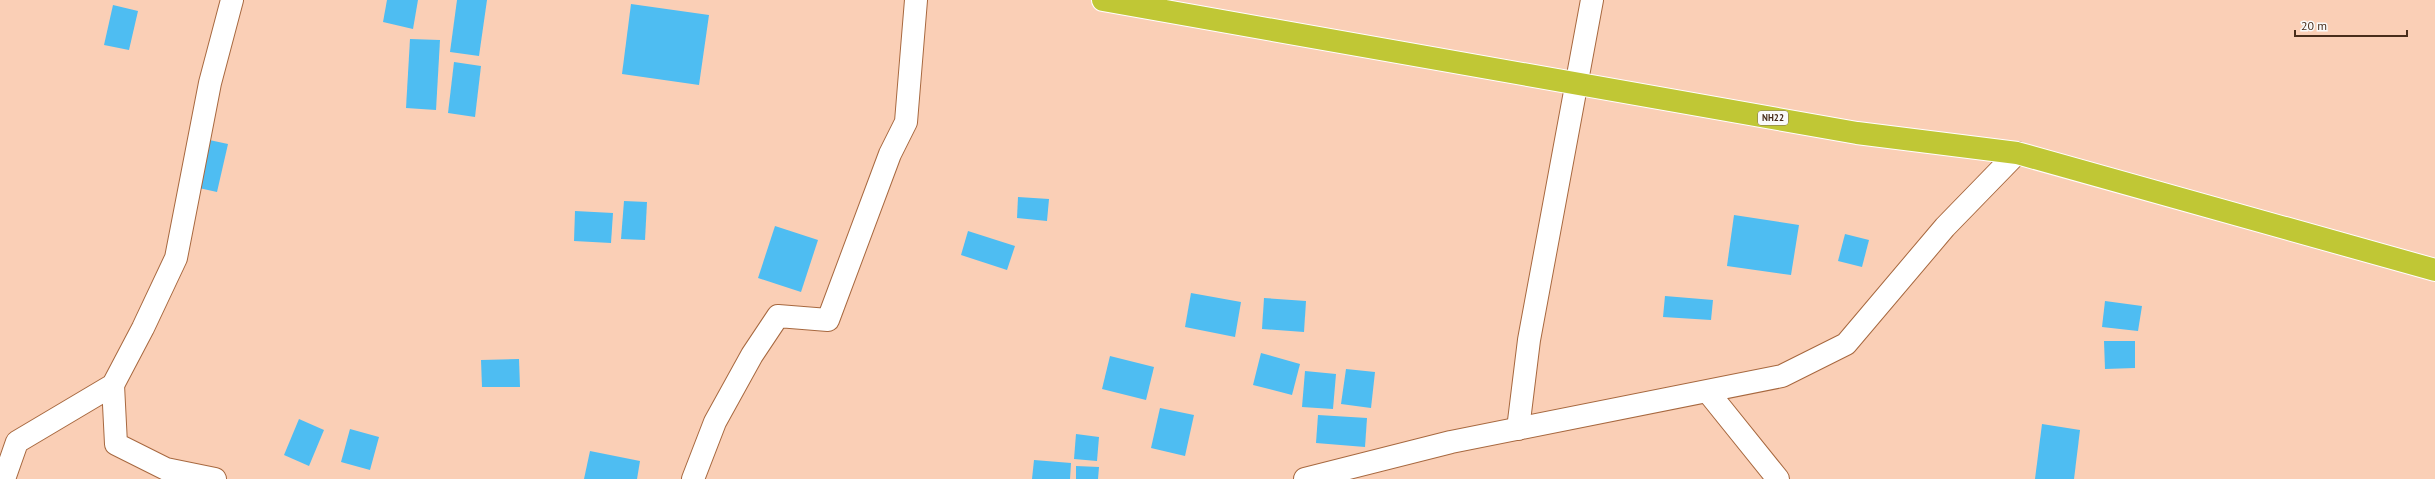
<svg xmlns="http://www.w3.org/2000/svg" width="2435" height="479" font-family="'PT Sans',sans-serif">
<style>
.building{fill:#4ebdf2}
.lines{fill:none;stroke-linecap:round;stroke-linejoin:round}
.minor-casing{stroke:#a7683f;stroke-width:24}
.highway-casing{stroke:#fff;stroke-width:24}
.minor{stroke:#fff;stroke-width:22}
.highway{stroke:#c0c735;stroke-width:22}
.labels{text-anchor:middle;stroke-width:4;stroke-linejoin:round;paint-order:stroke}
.shield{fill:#fafafa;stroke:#7d6a5e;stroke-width:1}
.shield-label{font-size:9px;font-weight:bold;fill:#482d1b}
</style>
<rect width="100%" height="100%" fill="#facfb6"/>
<g class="building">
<polygon points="387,0 418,0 413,29 383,22"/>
<polygon points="457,0 487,0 479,56 450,52"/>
<polygon points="631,4 709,15 699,85 622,74"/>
<polygon points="113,5 138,11 129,50 104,45"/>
<polygon points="410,39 440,40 436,110 406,108"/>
<polygon points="454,62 481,66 475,117 448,113"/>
<polygon points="200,138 228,144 217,192 190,186"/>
<polygon points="1018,197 1049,199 1047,221 1017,218"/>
<polygon points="624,201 647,202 645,240 621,239"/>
<polygon points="575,211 613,213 611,243 574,241"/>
<polygon points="1734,215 1799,225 1791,275 1727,266"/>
<polygon points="775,226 818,240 801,292 758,278"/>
<polygon points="968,231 1015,246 1007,270 961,255"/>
<polygon points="1845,234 1869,240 1862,267 1838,261"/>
<polygon points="1191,293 1241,302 1235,337 1185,327"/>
<polygon points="1665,296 1713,300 1711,320 1663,317"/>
<polygon points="1264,298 1306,301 1304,332 1262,329"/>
<polygon points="2105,301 2142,306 2138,331 2102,327"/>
<polygon points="2104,341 2135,341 2135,368 2105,369"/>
<polygon points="1261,353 1300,364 1292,395 1253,385"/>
<polygon points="1110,356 1154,367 1146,400 1102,389"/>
<polygon points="519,359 520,387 482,387 481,360"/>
<polygon points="1346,369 1375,372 1371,408 1341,404"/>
<polygon points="1305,371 1336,374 1333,409 1302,407"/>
<polygon points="1160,408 1194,415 1185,456 1151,448"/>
<polygon points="1318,415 1367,418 1365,447 1316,443"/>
<polygon points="299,419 324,430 309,466 284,455"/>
<polygon points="2042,424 2080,430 2074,479 2035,479"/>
<polygon points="350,429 379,437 370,470 341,462"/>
<polygon points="1076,434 1099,437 1097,461 1074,459"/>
<polygon points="590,451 640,461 637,479 584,479"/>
<polygon points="1034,460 1071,463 1070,479 1032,479"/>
<polygon points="1076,466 1099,467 1098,479 1076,479"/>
</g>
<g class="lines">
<defs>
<g id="minor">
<polyline points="113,385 116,444 166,469 215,479"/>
<polyline points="1708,392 1778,479"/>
<polyline points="1518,429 1529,340 1592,0"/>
<polyline points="4,479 17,442 113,385 143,328 176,258 210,83 232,0"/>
<polyline points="693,479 715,422 752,355 778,316 828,320 890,154 906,122 916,0"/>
<polyline points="1305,479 1451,442 1782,376 1846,344 1945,227 2017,153"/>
</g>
<polyline id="highway" points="1103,0 1857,133 2017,153 2435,270"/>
</defs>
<use href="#minor" class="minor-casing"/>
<use href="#highway" class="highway-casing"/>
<use href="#minor" class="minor"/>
<use href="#highway" class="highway"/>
</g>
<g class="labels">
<rect class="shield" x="1758" y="111" width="30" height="14" rx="3"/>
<g class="shield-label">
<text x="1773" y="121">NH22</text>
</g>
</g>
<path d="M2295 30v6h112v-6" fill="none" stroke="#482d1b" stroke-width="2"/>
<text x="2301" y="30" font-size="12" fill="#482d1b" stroke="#fafafa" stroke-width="3" paint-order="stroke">20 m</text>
</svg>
